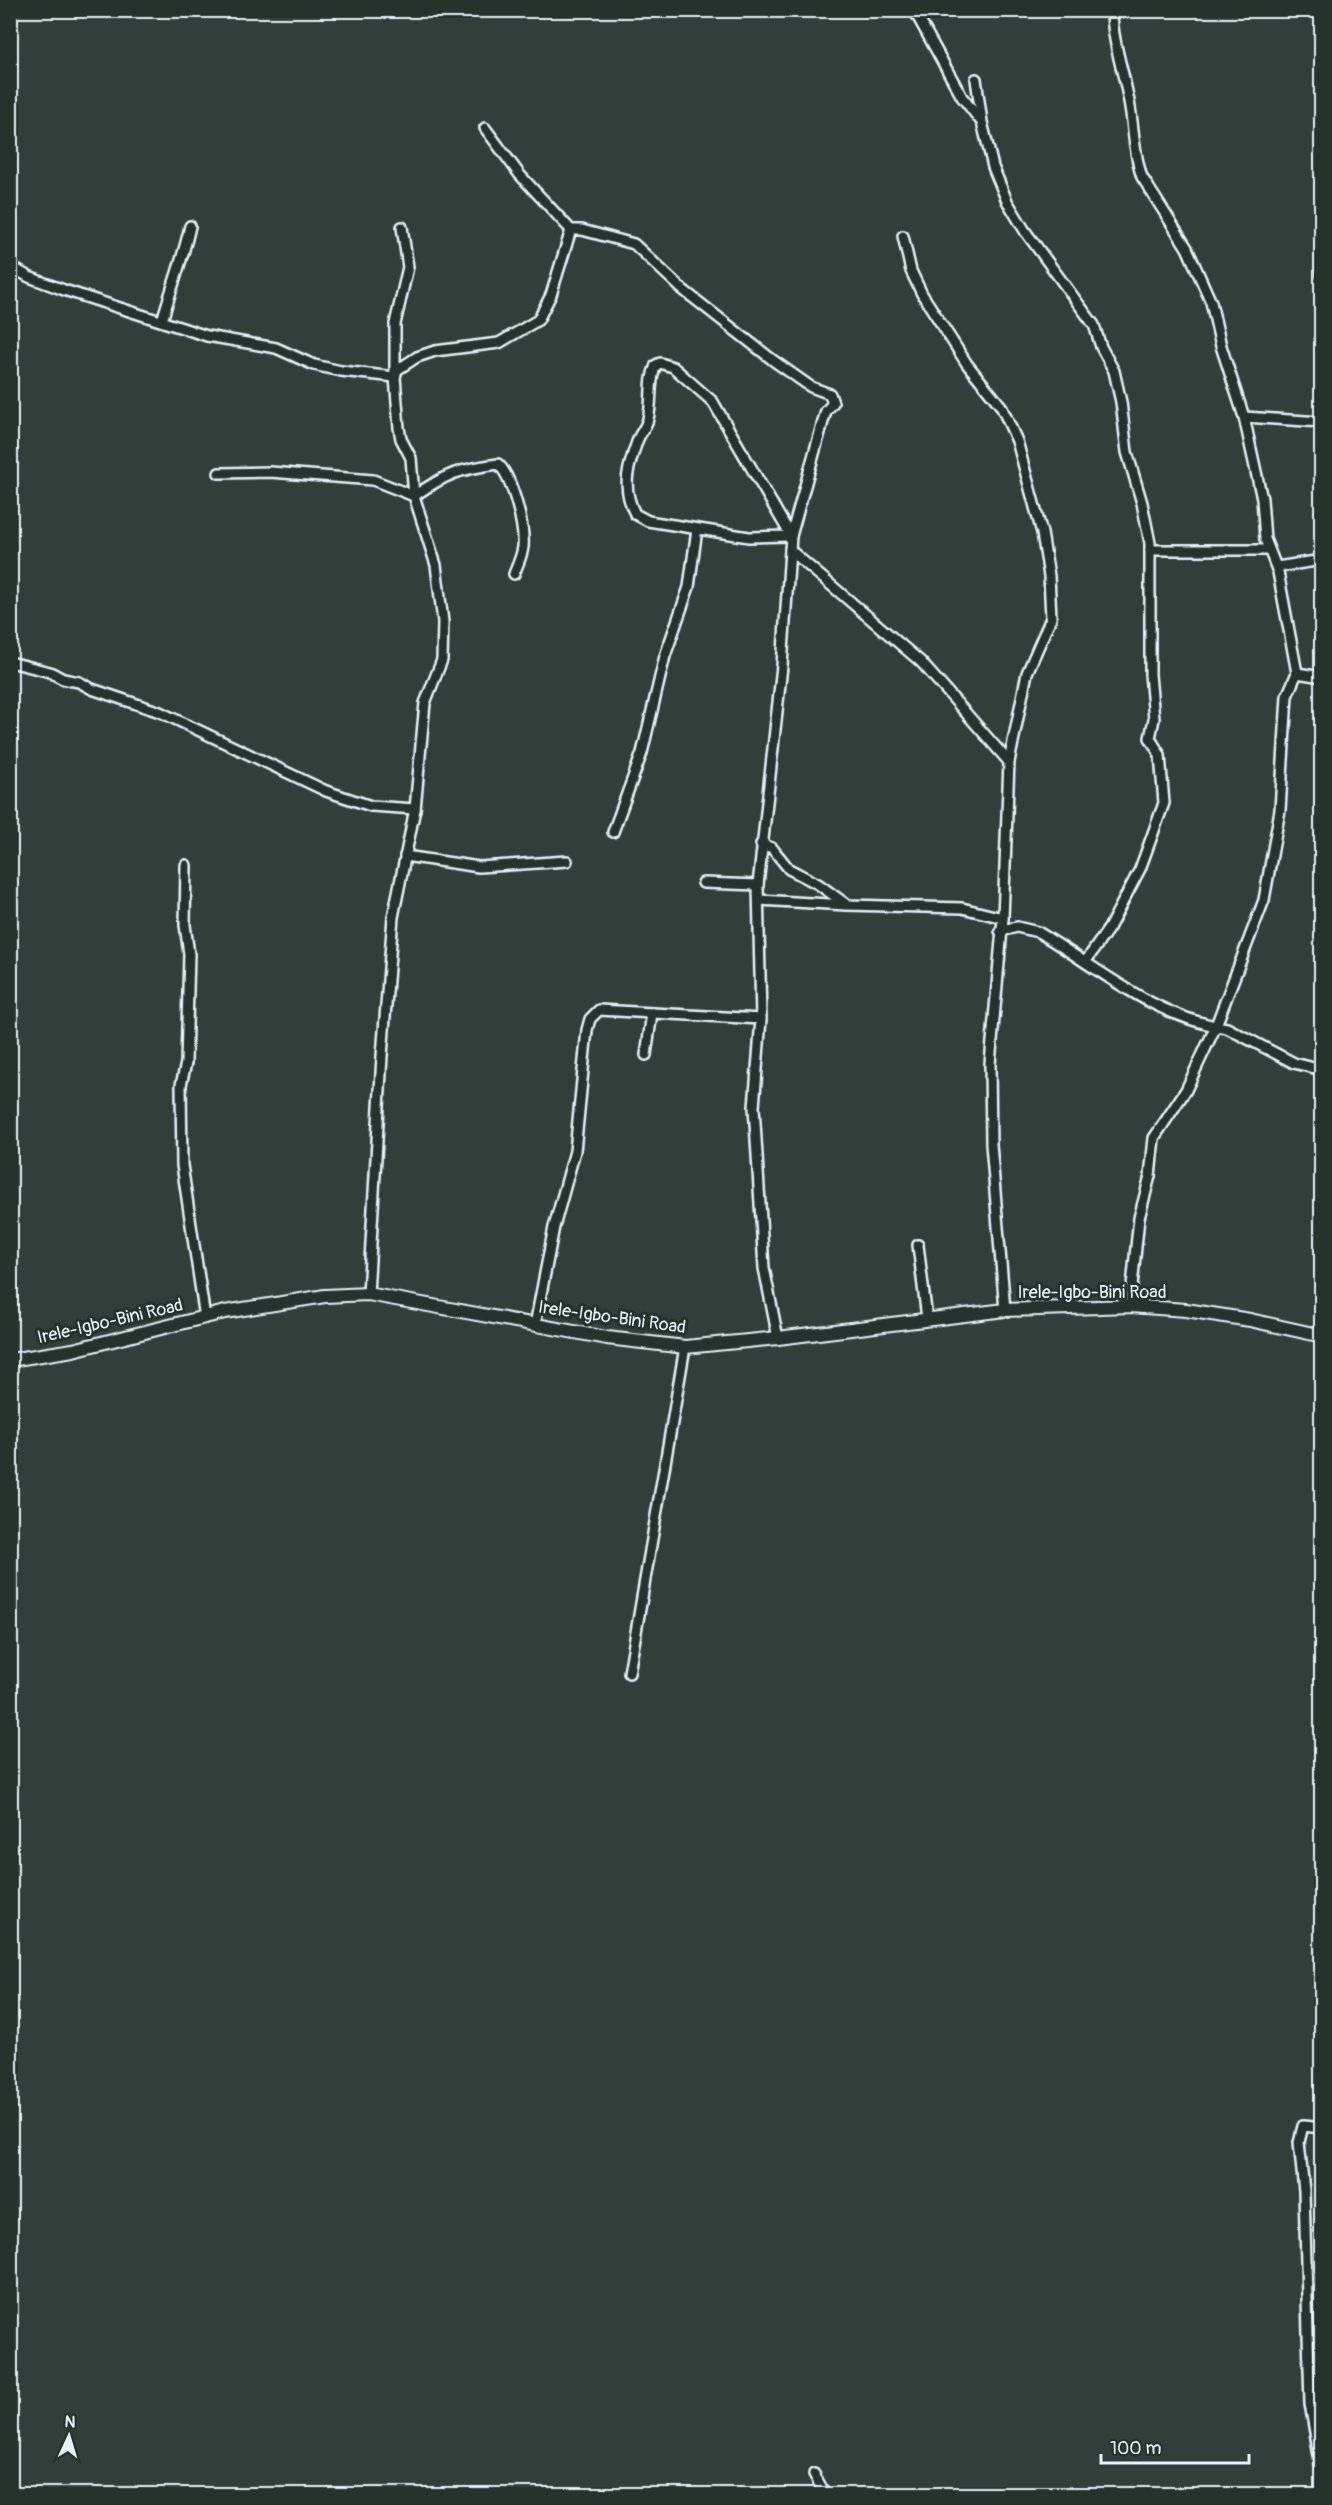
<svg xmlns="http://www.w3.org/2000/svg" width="1332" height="2505" font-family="Pangolin,sans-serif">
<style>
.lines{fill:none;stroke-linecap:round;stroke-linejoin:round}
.street-casing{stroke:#e8f1f8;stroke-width:14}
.secondary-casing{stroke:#e8f1f8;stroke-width:16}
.street{stroke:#26332d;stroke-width:9}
.secondary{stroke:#26332d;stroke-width:12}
.labels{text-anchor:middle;stroke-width:6;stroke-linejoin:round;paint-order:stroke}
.street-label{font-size:18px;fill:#e8f1f8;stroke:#26332d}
</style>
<rect width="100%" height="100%" fill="#323e39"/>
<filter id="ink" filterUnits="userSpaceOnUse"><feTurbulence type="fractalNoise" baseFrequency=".0167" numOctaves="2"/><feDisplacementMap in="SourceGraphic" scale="12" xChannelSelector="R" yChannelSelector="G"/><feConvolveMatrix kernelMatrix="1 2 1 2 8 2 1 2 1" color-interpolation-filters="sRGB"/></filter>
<g filter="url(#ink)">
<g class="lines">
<defs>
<g id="street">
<polyline points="914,10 962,97 980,120"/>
<path d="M1112,10C1112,43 1125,75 1130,107C1134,131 1134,155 1142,177L1187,248L1211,302L1221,346L1244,417L1262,499L1265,539L1278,572L1297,673"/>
<polyline points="976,79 982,122 993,167 1007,201 1025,231 1094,325 1101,347 1114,371 1121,402 1127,452 1142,503 1150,543 1150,674 1154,719 1150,738 1160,755 1164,803 1140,869 1109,928 1086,961"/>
<path d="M485,128L520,175L571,230L551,295L538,320L499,343L435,351L417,357L397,370L395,377L399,428L401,439L411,458L414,496C446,474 459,469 498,464C512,476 525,527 523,547C522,556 517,566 514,574"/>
<polyline points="571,230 582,230 634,244 682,289 774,361 811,387 830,394 833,403 826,411 791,536 782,666 758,885 761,1019 754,1107 764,1268 778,1338"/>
<polyline points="903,236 911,271 922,294 967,364 1001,406 1017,441 1042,533 1049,576 1051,618 1027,673 1009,762 1003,918 990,1064 991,1144 1005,1310"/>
<polyline points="1322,257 1322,275"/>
<polyline points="10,266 29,277 64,290 207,336 276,348 314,365 341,371 395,377 395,324 408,267 402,227"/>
<path d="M162,321C171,289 183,259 190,226"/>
<path d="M660,363L673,367L713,402L791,536L749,537L648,521L635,514C621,487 628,467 638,439C641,432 646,427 648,419C653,400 648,382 656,365Z"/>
<polyline points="1244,417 1322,422"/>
<polyline points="219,473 270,472 373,480 414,496 436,565 443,622 442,660 425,703 415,809 393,917 382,1056 368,1294"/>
<polyline points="790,550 921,662 1009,762"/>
<polyline points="1150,550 1269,550"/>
<polyline points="1277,567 1322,560"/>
<polyline points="10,662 50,672 63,679 79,682 92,689 160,712 326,791 371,806 415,809"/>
<polyline points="613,832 642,753 665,656 689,587 697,529"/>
<polyline points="761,844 772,848 789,869 818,884 847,905 962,908 1003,918"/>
<polyline points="405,856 479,867 567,861"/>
<polyline points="186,865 185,925 189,954 186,1063 181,1085 182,1165 205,1318"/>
<polyline points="703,883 758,885"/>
<polyline points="759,900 846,905"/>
<path d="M1000,931L1017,927L1038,932C1100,969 1155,1018 1227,1028L1294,1063L1322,1070"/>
<polyline points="646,1055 652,1013"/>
<polyline points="918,1245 927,1319"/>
<polyline points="1130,1306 1139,1218 1150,1176 1154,1138 1186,1090 1215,1028 1264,900 1280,810 1287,696 1297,673 1322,677"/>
<polyline points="535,1325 554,1227 575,1151 587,1030 590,1019 599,1010 761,1019"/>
<polyline points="629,1673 685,1347"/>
<polyline points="1322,2128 1303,2126 1299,2142 1304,2191 1310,2404 1322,2472"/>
<polyline points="814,2474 825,2494"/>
</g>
<polyline id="secondary" points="10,1360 73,1350 225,1312 325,1296 368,1294 607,1338 685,1347 778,1338 1005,1310 1130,1306 1186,1310 1250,1320 1322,1336"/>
</defs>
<use href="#street" class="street-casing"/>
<use href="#secondary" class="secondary-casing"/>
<use href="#street" class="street"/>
<use href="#secondary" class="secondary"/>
</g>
</g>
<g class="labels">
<g class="street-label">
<text x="1092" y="1298">Irele-Igbo-Bini Road</text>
<text transform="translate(612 1317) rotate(8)" y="6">Irele-Igbo-Bini Road</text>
<text transform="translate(110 1321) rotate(-13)" y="6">Irele-Igbo-Bini Road</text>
</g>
</g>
<rect width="1332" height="2505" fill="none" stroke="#26332d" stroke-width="36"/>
<rect x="18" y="18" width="1296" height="2469" fill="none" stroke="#e8f1f8" stroke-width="2" filter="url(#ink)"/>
<g transform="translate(69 2436) rotate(4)" stroke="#26332d" stroke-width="4.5" paint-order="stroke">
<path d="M0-4.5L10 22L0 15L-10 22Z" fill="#e8f1f8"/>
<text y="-9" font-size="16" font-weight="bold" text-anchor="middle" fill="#e8f1f8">N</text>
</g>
<path d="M1101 2454v9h148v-9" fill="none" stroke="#e8f1f8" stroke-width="3"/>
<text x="1110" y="2454" font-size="18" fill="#e8f1f8" stroke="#26332d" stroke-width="4.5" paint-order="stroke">100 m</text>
</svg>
